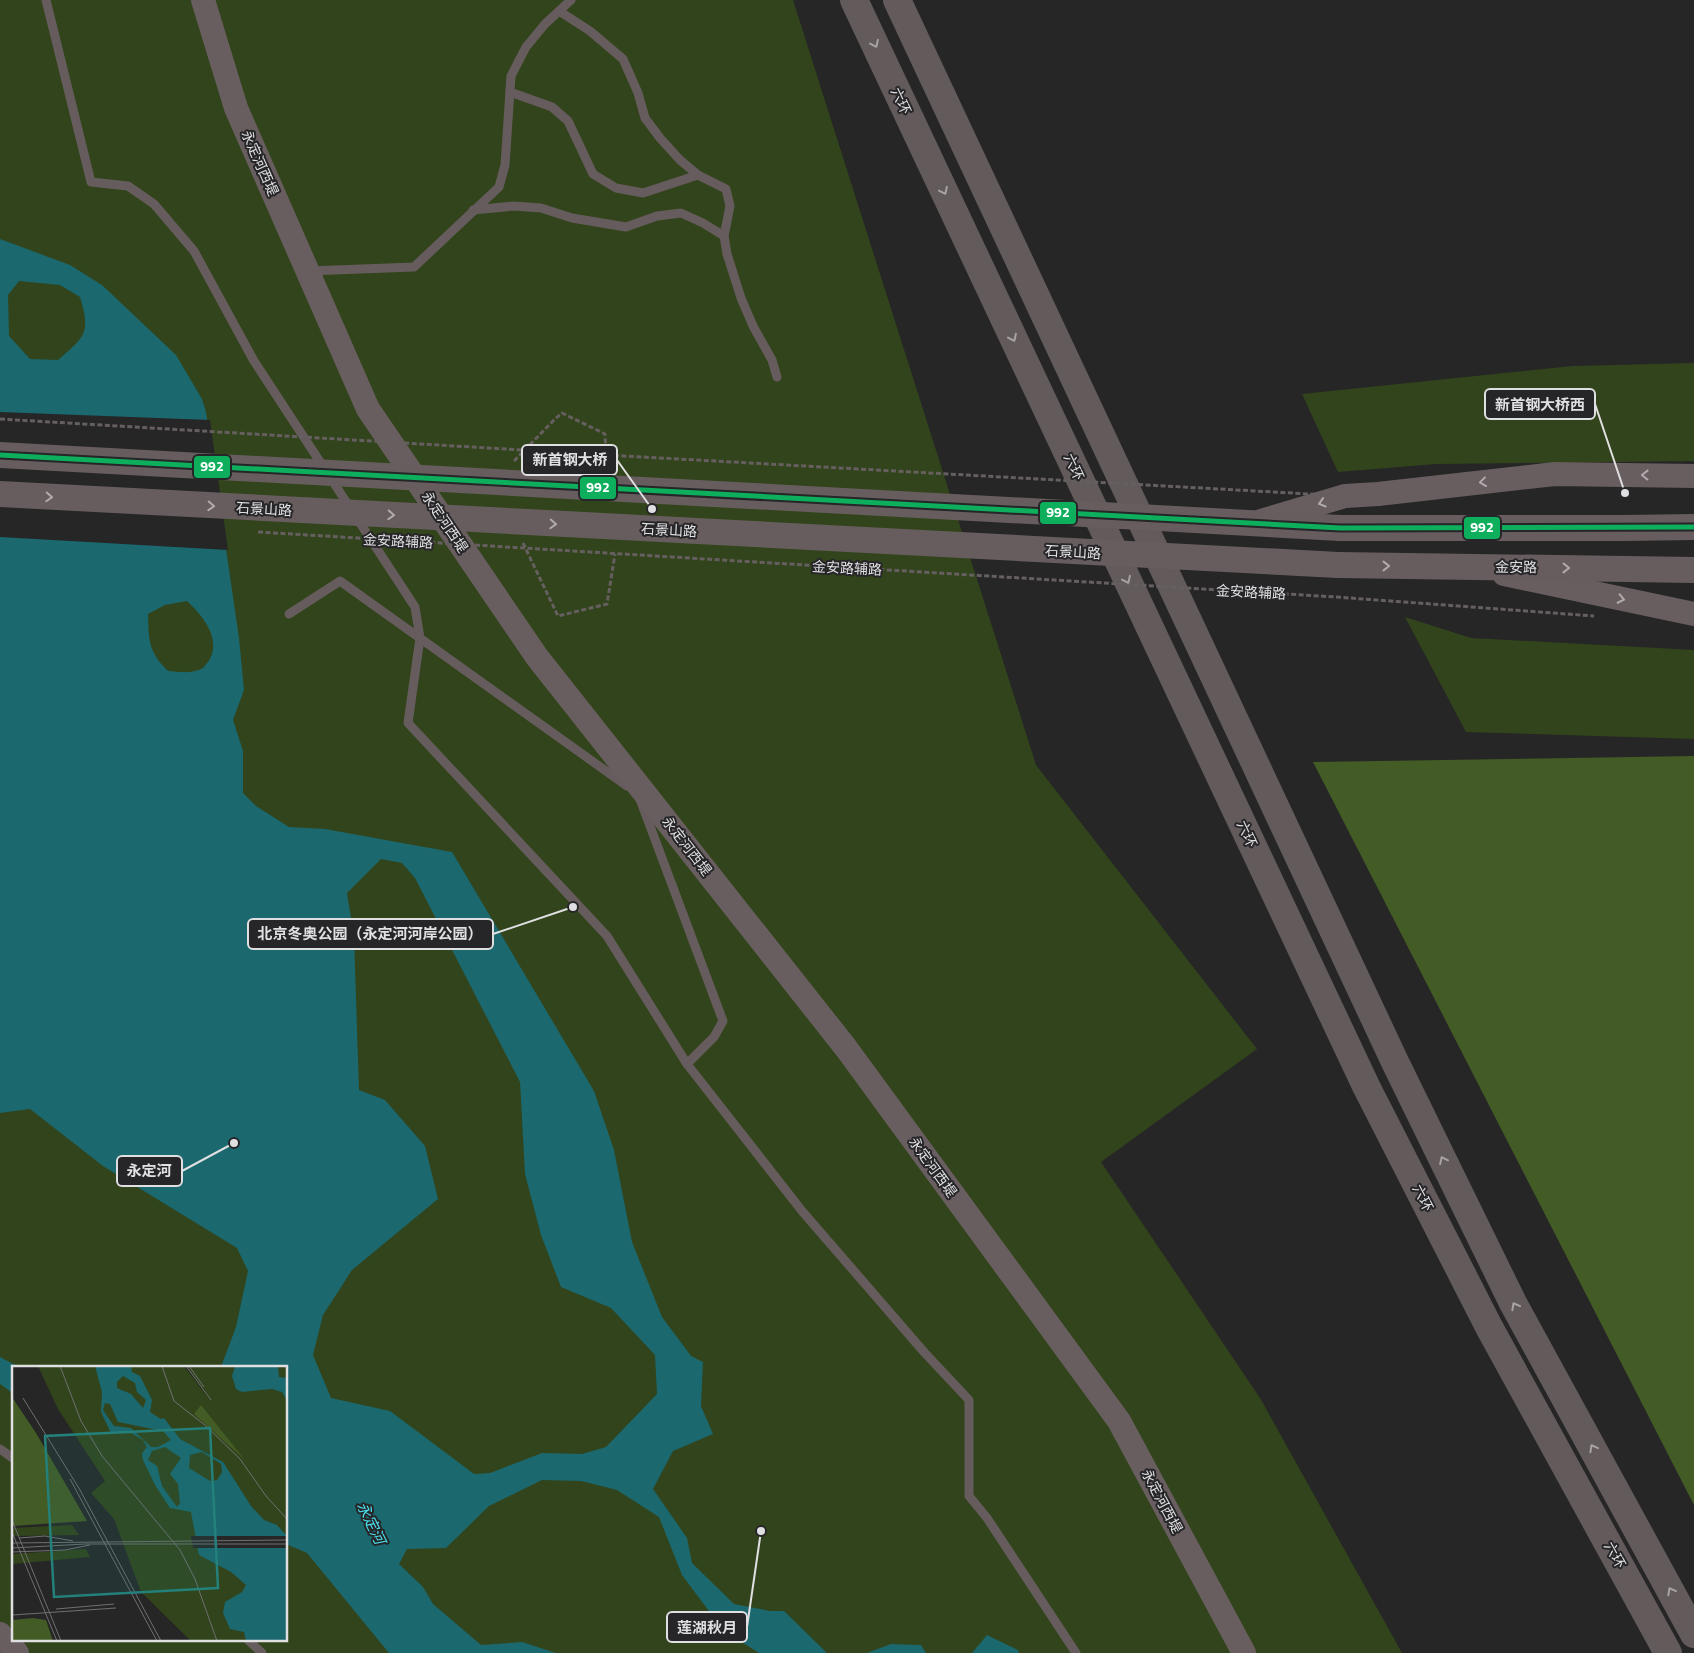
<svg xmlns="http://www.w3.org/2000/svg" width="1694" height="1653" font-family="'Titillium Web','Noto Sans SC',sans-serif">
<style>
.green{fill:#32441b;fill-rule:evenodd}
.forest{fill:#435b24}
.water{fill:#1b686f;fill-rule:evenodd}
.pier{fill:#262627}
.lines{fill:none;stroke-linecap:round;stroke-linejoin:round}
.path{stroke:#655f60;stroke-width:3;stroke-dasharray:5 2.5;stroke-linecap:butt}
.lane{stroke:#665c5d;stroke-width:9}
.secondary{stroke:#695e5f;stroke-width:24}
.primary{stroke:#675d5e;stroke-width:26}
.highway{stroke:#635a5b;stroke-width:28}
.path-bridge{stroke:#655f60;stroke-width:3;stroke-dasharray:5 2.5;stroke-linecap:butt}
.primary-bridge{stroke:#675d5e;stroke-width:26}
.bus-1-casing{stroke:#262528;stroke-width:9}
.bus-1{stroke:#0daf5c;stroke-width:5}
.oneway{stroke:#a8a3a5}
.oneway2{stroke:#b0abae}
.oneway3{stroke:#b0abad}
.labels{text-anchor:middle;stroke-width:4;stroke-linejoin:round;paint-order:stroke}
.street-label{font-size:14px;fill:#e0dfe2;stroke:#262528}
.water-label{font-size:15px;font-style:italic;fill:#48e2ef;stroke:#262528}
.inset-road{fill:none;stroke:#707072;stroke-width:1}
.view{fill:#24807a;fill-opacity:0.15;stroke:#24807a;stroke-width:2.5}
.inset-edge{fill:none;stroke:#e0dfe2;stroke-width:2.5}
.leader{fill:none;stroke:#e0dfe2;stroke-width:2}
.callout-dot{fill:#e0dfe2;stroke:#262528;stroke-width:2}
.callout{fill:#262528;stroke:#e0dfe2;stroke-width:2}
.callout-label{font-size:15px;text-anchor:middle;font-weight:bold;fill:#e0dfe2}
.line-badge{stroke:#262528;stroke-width:2}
.badge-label{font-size:14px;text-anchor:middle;font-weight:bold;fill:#fff}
</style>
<rect width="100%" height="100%" fill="#262627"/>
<g class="green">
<path d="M0,0H793L1036,765L1257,1049L1101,1162L1260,1398L1402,1653H0ZM14,1367H286V1639H14Z"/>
<polygon points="1694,363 1694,461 1436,464 1338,472 1302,394 1573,366"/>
<polygon points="1405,617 1471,638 1694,650 1694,739 1466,732"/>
</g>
<polygon class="forest" points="1694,756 1694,1505 1313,762"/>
<g class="water">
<path d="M0,239L70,265L102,285L176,355L202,399L206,412L239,638L244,690L233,720L243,751V793L256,806L289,827L325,829L452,852L594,1091L614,1150L632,1242L662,1317L691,1356L703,1362L701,1406L713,1434L673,1451L653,1489L687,1538L692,1563L734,1604L770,1611H784L827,1653H759L723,1630L682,1575L659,1517L617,1490L581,1481L542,1480L489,1506L446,1548L407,1549L399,1564L423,1587L433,1604L481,1645L522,1642L556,1653H389L307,1553L286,1544V1367H221L236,1327L248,1271L237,1248L103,1166L30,1109L0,1113ZM19,281L60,285L80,297C91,334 85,336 58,360L30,359L9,336L8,295ZM187,601C203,616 223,640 208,662C207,663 204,667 203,668C193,674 179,672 168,671C148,651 149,641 148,614L165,605ZM381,859L402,863L415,878L520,1082L525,1174L541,1235L561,1287L611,1308L655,1355L657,1394L606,1447L582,1454L542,1453L490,1473L474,1474L390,1411L331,1398L313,1355L323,1315L352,1270L438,1199L425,1146L385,1100L359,1090L354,937L347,893Z"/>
<polygon points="0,1357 19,1367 14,1367 14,1394 0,1384"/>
<polygon points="987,1635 1018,1650 1019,1653 972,1653"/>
<polygon points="891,1644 921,1645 926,1653 867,1653"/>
</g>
<polygon class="pier" points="0,412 210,420 228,550 0,537"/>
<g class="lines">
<g class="path">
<polyline points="514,461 554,420 562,413 605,434 606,455"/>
<polyline points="523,543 558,616 607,604 615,554"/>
<polyline points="1336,597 1594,616"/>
</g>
<g class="lane">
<polyline points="46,0 91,182 128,186 154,204 194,251 254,361 415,607 420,638 408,723 607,936 687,1064 802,1211 924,1352 969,1400 969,1496 987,1518 1076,1653"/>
<polyline points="559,11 590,31 623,59 638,93 645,118 660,138 680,160 698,175 726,189 730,206 724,236 727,254 741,298 753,326 772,360 777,377"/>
<polyline points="510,92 552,107 568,121 593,174 616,188 643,193 698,175"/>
<polyline points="473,210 514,206 541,208 572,218 626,227 657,216 681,213 703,223 724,236"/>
<polyline points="308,271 414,267 499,187 505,165 511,76 526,47 545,24 571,0"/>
<polyline points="289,614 340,581 627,786"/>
<polyline points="641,802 723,1021 714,1037 687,1064"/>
<polyline points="0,1449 14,1459"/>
<polyline points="247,1639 262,1653"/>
</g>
<g class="secondary">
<polyline points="203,0 236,108 368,409 537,657 846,1048 1119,1421 1244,1653"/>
<polyline points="1261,521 1345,496 1378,494 1555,474 1694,476"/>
<polyline points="1504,574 1694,614"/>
<polyline points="0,1634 17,1653"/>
</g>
<g class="primary">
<polyline points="1340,528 1624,528 1694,527"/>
<polyline points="1338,565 1694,570"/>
</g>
<g class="highway">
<polyline points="854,0 1366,1086 1489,1327 1668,1653"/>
<polyline points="897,0 1395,1062 1513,1303 1694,1634"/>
</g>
<g class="path-bridge">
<polyline points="0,419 606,455 1345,496"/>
<polyline points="258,532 1336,597"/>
</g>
<g class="primary-bridge">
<polyline points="0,455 1340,528"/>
<polyline points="0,494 1338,565"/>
</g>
<defs>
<polyline id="bus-1" points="0,455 1340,528 1694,527"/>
</defs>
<use href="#bus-1" class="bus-1-casing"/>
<use href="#bus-1" class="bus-1"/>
</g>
<defs><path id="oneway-chevron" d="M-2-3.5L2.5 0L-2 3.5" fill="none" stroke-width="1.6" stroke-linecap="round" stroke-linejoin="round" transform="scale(1.25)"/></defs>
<g class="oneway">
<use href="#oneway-chevron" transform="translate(875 44) rotate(65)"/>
<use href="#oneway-chevron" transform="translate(944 191) rotate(65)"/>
<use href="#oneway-chevron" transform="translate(1013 338) rotate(65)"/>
<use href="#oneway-chevron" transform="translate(1127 580) rotate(65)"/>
<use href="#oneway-chevron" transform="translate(1443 1160) rotate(-116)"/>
<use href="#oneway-chevron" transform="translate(1515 1306) rotate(-118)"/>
<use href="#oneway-chevron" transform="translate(1593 1448) rotate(-119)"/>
<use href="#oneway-chevron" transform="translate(1671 1591) rotate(-118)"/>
</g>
<g class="oneway2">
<use href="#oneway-chevron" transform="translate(1645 475) rotate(-179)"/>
<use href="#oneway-chevron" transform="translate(1483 482) rotate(173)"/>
<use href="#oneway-chevron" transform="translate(1322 503) rotate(163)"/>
<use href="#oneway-chevron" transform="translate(1621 599) rotate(12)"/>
</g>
<g class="oneway3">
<use href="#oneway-chevron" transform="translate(49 497) rotate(3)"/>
<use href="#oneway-chevron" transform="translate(211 506) rotate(3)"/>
<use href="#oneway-chevron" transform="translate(391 515) rotate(3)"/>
<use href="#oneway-chevron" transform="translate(553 524) rotate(3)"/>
<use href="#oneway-chevron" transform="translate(1386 566)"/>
<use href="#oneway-chevron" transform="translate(1566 568) rotate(1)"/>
</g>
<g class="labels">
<g class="street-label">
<text transform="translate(901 101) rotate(65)" y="5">六环</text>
<text transform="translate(260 163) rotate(66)" y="5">永定河西堤</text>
<text transform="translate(1074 467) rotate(65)" y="5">六环</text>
<text transform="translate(264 509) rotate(3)" y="5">石景山路</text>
<text transform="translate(445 522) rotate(56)" y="5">永定河西堤</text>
<text transform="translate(669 530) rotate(3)" y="5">石景山路</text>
<text transform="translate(398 541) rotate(3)" y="5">金安路辅路</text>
<text transform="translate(1073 552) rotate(3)" y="5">石景山路</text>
<text transform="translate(1516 567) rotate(1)" y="5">金安路</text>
<text transform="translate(847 568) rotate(3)" y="5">金安路辅路</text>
<text transform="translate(1251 592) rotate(3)" y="5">金安路辅路</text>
<text transform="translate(1247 834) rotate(65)" y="5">六环</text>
<text transform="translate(687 846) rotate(52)" y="5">永定河西堤</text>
<text transform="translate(933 1167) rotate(54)" y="5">永定河西堤</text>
<text transform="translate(1423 1198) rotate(63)" y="5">六环</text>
<text transform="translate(1162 1501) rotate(62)" y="5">永定河西堤</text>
<text transform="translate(1615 1555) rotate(61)" y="5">六环</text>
</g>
<g class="water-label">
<text transform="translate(371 1523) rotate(64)" y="5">永定河</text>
</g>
</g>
<g transform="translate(12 1366)">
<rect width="275" height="275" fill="#262627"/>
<path d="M26,0H172L200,37L174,0H275V275H179L129,226L102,153L79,127L93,115L46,43ZM60,159L67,169L0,170V162ZM74,183L78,191L0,198V188Z" fill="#32441b"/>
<path d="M0,31L24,67L75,155L0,160ZM189,39L233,94L182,48ZM21,252L34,254L41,275H0V254Z" fill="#435b24"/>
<path d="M83,0H119L120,6L128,10L140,34L138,46L149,53L152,52L168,73L211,96L239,140L252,154L265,159L274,169L275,275H234L232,266L218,263L211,247L213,236L230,226L234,219L219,206L187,189L179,146L158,142L143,119L131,94L130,87L135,81L131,74L116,65L99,67L89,46L90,26ZM111,10L123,17L125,26L134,34L131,42L119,28L105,22V16ZM93,37L98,38L106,56L151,65L159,74L146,81H139L119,62L102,60L91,44ZM153,81L169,92L158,108L166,118L168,137L165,141L150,120L145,100L136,94L140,85ZM190,86L209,98L210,106L205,114L198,115L177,102L178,89ZM223,0H266L267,11L275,12V34L270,26L260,23L230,26L224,23L220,10Z" fill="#1b686f" fill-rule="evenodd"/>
<path d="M179,170H275V182H181Z" fill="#262627"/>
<path class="inset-road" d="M48,0L69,55L90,90L168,184L183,213L205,275M150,0L162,35L194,60L228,93L254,130L275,153M174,0L199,34M177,0L192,21M11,32L68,124L149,275M58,113L145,275M0,154L49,275M0,166L45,275M7,172L33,170L61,175M0,177L275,174M0,182L73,178H275M0,186L53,184L78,179M44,243L102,238M0,249L104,242"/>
<path class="view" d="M198,62L206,222L42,231L33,70Z"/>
<rect width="275" height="275" class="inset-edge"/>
</g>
<path class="leader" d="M1625 493L1595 404M652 509L617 460M573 907L493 934M234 1143L182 1171M761 1531L747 1627"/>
<g class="callout-dot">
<circle cx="1625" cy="493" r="5"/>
<circle cx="652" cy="509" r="5"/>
<circle cx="573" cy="907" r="5"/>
<circle cx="234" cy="1143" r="5"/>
<circle cx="761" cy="1531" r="5"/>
</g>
<g class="callout">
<rect x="1485" y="389" width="110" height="30" rx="5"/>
<rect x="522" y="445" width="95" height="30" rx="5"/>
<rect x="248" y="919" width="245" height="30" rx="5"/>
<rect x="117" y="1156" width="65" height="30" rx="5"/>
<rect x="667" y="1612" width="80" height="30" rx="5"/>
</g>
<g class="callout-label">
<text x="1540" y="410">新首钢大桥西</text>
<text x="570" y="465">新首钢大桥</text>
<text x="370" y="939">北京冬奥公园（永定河河岸公园）</text>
<text x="149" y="1176">永定河</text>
<text x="707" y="1633">莲湖秋月</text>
</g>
<g class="line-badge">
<rect x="193" y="455" width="38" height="24" rx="5" fill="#0daf5c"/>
<rect x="579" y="476" width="38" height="24" rx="5" fill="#0daf5c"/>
<rect x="1039" y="501" width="38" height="24" rx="5" fill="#0daf5c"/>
<rect x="1463" y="516" width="38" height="24" rx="5" fill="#0daf5c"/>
</g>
<g class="badge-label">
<text x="212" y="471">992</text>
<text x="598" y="492">992</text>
<text x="1058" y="517">992</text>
<text x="1482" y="532">992</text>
</g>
</svg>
